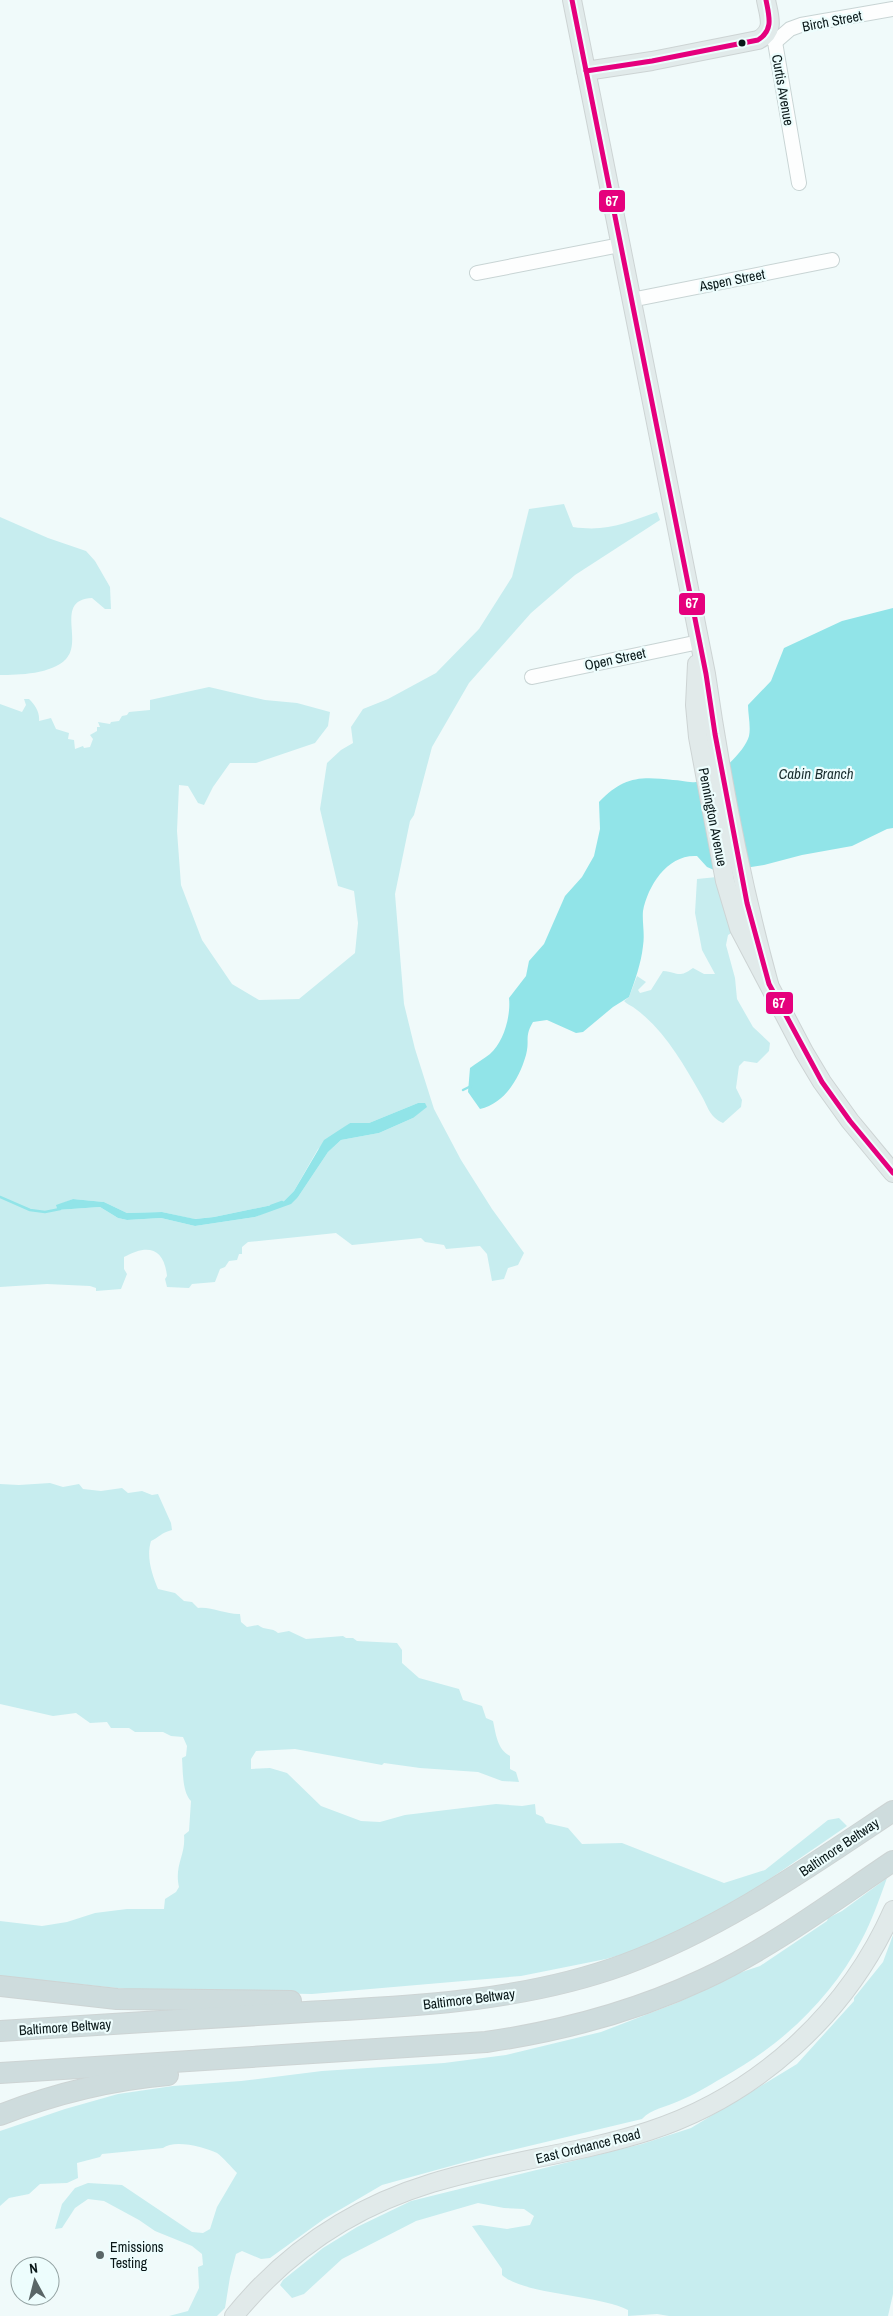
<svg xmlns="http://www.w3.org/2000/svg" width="893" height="2316" font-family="'Archivo Narrow',sans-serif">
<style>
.green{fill:#c7edef;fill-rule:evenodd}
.water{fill:#91e4e8}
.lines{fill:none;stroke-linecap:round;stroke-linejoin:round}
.stream{stroke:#91e4e8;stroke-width:2.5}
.minor-casing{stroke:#c8d4d4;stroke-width:16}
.major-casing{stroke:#cdd4d4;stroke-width:20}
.highway-casing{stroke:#cdd4d4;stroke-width:22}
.minor{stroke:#fdfefe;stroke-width:14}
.major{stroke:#e1eaea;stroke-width:18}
.highway{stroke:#cedcdd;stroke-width:20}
.bus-1-casing{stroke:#edfdfd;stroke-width:9}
.bus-1{stroke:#e5007d;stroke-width:5}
.bus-dot{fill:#091718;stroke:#edfdfd;stroke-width:2}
.poi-dot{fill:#5a6667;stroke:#edfdfd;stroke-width:2}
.labels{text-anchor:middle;stroke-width:4.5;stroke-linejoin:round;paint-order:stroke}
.street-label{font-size:14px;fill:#091718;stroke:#edfdfd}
.poi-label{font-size:14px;fill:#091718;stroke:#edfdfd;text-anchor:start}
.water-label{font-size:15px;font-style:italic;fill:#1b2f30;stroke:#edfdfd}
.line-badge{stroke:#edfdfd;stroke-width:2}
.badge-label{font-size:14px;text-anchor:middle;font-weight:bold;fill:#fff}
</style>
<rect width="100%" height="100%" fill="#f0fafa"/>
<g class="green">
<path d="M564,504L573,527C607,532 626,523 657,512L660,520L575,575L531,613L469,683L432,747L414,815L410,821L395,894L404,1004L415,1049L434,1109L461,1160L492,1209L524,1253L518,1265L508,1268L504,1279L492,1281L487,1254L480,1246L446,1249L444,1245L425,1242L421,1238L352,1245L336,1233L248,1242L242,1247V1254H239L237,1260L229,1261L225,1267L220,1269L215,1282L192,1284L189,1288L167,1287L165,1279L167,1276C164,1247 147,1244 124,1257V1269L127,1274L121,1289L96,1291V1288L90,1286L47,1284L0,1287V704L22,712L26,705L24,699H29C35,705 40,712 39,721L51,718L56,729L69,733L68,739L74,740L75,749L83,746L84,748L90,747L93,739L90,735L97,731V727H100L98,722L110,724L111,722L119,721L122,716L127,715L129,712L150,710V700L209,687L265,700L297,703L330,712L328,726L315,743L256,763H230L213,787L204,805L198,803L188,786L179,785L177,831L181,885L202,940L232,984L259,1000L299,999L355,953L358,923L354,891L338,886L320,809L327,763L341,750L353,743L351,727L363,709L388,699L436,673L479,629L512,577L529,509ZM418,1103L413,1118L379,1133L341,1140L328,1152L298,1197L255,1217L195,1226L161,1218L127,1220L118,1218L100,1207L57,1210L56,1206L73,1199L104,1202L127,1213L162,1212L194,1219L214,1217L277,1204L284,1201L294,1191L318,1149L342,1129L350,1123H369Z"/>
<path d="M0,517L48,538L86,551L95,561L110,587L111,609H105L92,598C54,600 84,641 66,659C52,674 19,675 0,675Z"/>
<path d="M717,877L733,932L728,935L726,945L735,978L737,999L753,1027L770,1043L769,1051L757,1063L744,1061L739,1066L736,1088L742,1100L741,1107L723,1123C709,1117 708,1106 700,1093C683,1063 663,1028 633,1007C630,1005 627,1004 624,1001L629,997L637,976L646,982L638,990L640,993L651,990L663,971C678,972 678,979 693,968L704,974H715L702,950L695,913L697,879Z"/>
<path d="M50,1483L63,1487L79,1484L83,1489L101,1491L122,1488L128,1493L142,1491L152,1495L158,1494L171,1523L172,1530C160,1533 160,1537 151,1541C146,1557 152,1574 158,1589L175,1593L184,1601L192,1602L198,1608C210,1606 228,1615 240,1614L241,1622L247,1627L258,1625C265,1631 272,1627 278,1633L289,1631L306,1639L343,1636L346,1638H353L357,1641L397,1643L402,1650V1663L419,1678L459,1689L463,1700L482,1706L486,1718L493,1721C496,1734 497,1749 510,1756V1769L516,1772L519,1782L502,1781L478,1772L420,1768L384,1763L382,1765L295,1749L256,1751L251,1759V1769L270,1768L287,1773L321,1806L361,1821L380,1822L405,1815L496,1804L522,1806L535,1804L536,1814L543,1817L546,1823L568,1828L582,1844L622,1843L724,1883L765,1870L828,1820L839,1818L847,1826L745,1896L656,1945L606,1959L521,1976L312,1994L146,1991L0,1976V1921L42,1926L67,1922L95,1913L127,1909H164L165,1899L176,1892L179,1887C174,1865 186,1855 184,1835L189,1831L191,1801C182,1792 183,1770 182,1758L186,1756L187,1746L183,1737L171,1736L163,1732H135L129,1728H111L107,1722L90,1723L76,1713L53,1716L0,1704V1484L19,1485Z"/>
<path d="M887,1878C879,1900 872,1921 861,1941C831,1999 779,2047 722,2078C708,2086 694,2095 679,2101C666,2107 651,2109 642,2119L487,2156L382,2185L324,2219L270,2258L261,2259L242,2251L236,2254L230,2277L225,2308L217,2316H169L188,2311L199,2288L198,2267L203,2265L202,2254L192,2246L155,2231L139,2220L104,2201L88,2199L75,2208L62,2228L55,2229L62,2204L75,2188L88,2183L122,2185L192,2232L203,2233L210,2229L217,2207L237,2173C231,2167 224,2158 217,2153C205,2147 174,2139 163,2148L102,2154L100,2157L77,2163L78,2178L67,2183L40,2184L29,2194L9,2198L0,2206V2131L65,2109L118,2094L173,2086L241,2081L322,2071L444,2063L506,2055L601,2032L679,2002L733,1975L760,1966L827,1921L828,1918L842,1911Z"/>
<path d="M893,1935V2294L888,2316H669L657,2314L628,2316V2310C596,2294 524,2295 502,2275V2269L472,2226L480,2225L507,2229L530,2225L534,2216L524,2209L504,2208L478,2203L416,2221L342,2259L304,2294L292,2298L280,2285L283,2280L323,2248L357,2227L411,2201L642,2144L691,2128L797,2064L854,2001V1998L883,1962Z"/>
</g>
<g class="water">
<path d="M893,608V828L887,829L852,846L802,855L764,865L719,872L707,867L697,856C668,854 648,885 643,911C642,922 645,934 643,946C641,964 635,980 629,997L613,1007L583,1032L576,1033L547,1020L533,1022C524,1037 530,1040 526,1055C519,1079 505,1103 480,1109L468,1092L470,1068C476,1063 484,1059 490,1054C504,1042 511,1015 509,998L526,976L529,961L544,944L565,896L582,877L594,856L600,829L599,802C623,777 639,776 673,780C680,780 688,783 696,782C713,782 745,752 749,736C751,727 748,714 748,705L771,681L784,648L842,621Z"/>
<polygon points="418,1103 425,1103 427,1107 413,1118 379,1133 341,1140 328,1152 298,1197 291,1204 255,1217 195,1226 161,1218 127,1220 118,1218 100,1207 57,1210 56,1205 73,1199 104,1202 127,1213 162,1212 195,1219 214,1217 277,1204 284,1201 294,1191 324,1140 350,1123 369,1123"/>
</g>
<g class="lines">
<g class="stream">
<polyline points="463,1090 471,1086"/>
<polyline points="0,1197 30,1210 45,1212 60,1209"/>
<polyline points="271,1206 282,1202"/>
</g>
<defs>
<g id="minor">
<polyline points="768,34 775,42 799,183"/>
<polyline points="775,42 790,29 801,25 893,9"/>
<polyline points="477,273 620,245"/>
<polyline points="631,300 832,260"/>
<polyline points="532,677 699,642"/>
</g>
<g id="major">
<path d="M572,0L706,674C721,778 741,882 769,984"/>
<path d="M586,71L652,61L758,40C776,31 769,16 766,0"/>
<polyline points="697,664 695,705 698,737 725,881 739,928 804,1052 822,1082 850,1121 893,1173"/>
<path d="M234,2316C286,2252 353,2207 432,2183C503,2161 578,2154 649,2131C757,2096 847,2014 893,1910"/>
</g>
<g id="highway">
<polyline points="0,1986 117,1999 291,2001"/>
<path d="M0,2031C102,2025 204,2018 306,2012C413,2006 521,2002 623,1965C721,1929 806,1869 893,1811"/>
<path d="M0,2073L486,2042C562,2031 634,2012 704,1979C771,1948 832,1902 893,1861"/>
<path d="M0,2115C54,2094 110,2080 168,2075"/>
</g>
</defs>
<use href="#minor" class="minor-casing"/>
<use href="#major" class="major-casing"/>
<use href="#highway" class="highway-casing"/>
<use href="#minor" class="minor"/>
<use href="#major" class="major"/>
<use href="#highway" class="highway"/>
<defs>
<g id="bus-1">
<polyline points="572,0 706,674 715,734 747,903 769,984 822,1082 850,1121 893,1173"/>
<path d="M586,71L652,61L758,40C774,30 769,16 766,0"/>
</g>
</defs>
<use href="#bus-1" class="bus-1-casing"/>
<use href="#bus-1" class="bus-1"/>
</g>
<circle class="bus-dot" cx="742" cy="43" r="4.5"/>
<circle class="poi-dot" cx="100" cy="2255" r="5"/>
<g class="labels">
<g class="street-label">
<text transform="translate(832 21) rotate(-11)" y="5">Birch Street</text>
<text transform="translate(783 90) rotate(80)" y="5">Curtis Avenue</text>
<text transform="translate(732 280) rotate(-11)" y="5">Aspen Street</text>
<text transform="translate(615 659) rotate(-12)" y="5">Open Street</text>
<text transform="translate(713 817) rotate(79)" y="5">Pennington Avenue</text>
<text transform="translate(839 1847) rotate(-34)" y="5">Baltimore Beltway</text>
<text transform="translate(469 1999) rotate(-7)" y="5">Baltimore Beltway</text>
<text transform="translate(65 2027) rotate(-4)" y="5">Baltimore Beltway</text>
<text transform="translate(588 2146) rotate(-14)" y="5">East Ordnance Road</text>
</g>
<g class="poi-label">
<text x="110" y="2252">Emissions<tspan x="110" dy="16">Testing</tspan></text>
</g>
<g class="water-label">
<text x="816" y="779">Cabin Branch</text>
</g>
</g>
<g class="line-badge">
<rect x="598" y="189" width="28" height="24" rx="5" fill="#e5007d"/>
<rect x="678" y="592" width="28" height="24" rx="5" fill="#e5007d"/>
<rect x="765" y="991" width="29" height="24" rx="5" fill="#e5007d"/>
</g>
<g class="badge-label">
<text x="612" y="206">67</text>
<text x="692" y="608">67</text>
<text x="779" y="1008">67</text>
</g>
<g transform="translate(35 2281) rotate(353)"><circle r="24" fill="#edfdfd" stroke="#92a1a1"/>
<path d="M0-4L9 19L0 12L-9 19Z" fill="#5a6667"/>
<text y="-8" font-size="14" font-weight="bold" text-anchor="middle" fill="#091718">N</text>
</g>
</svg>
